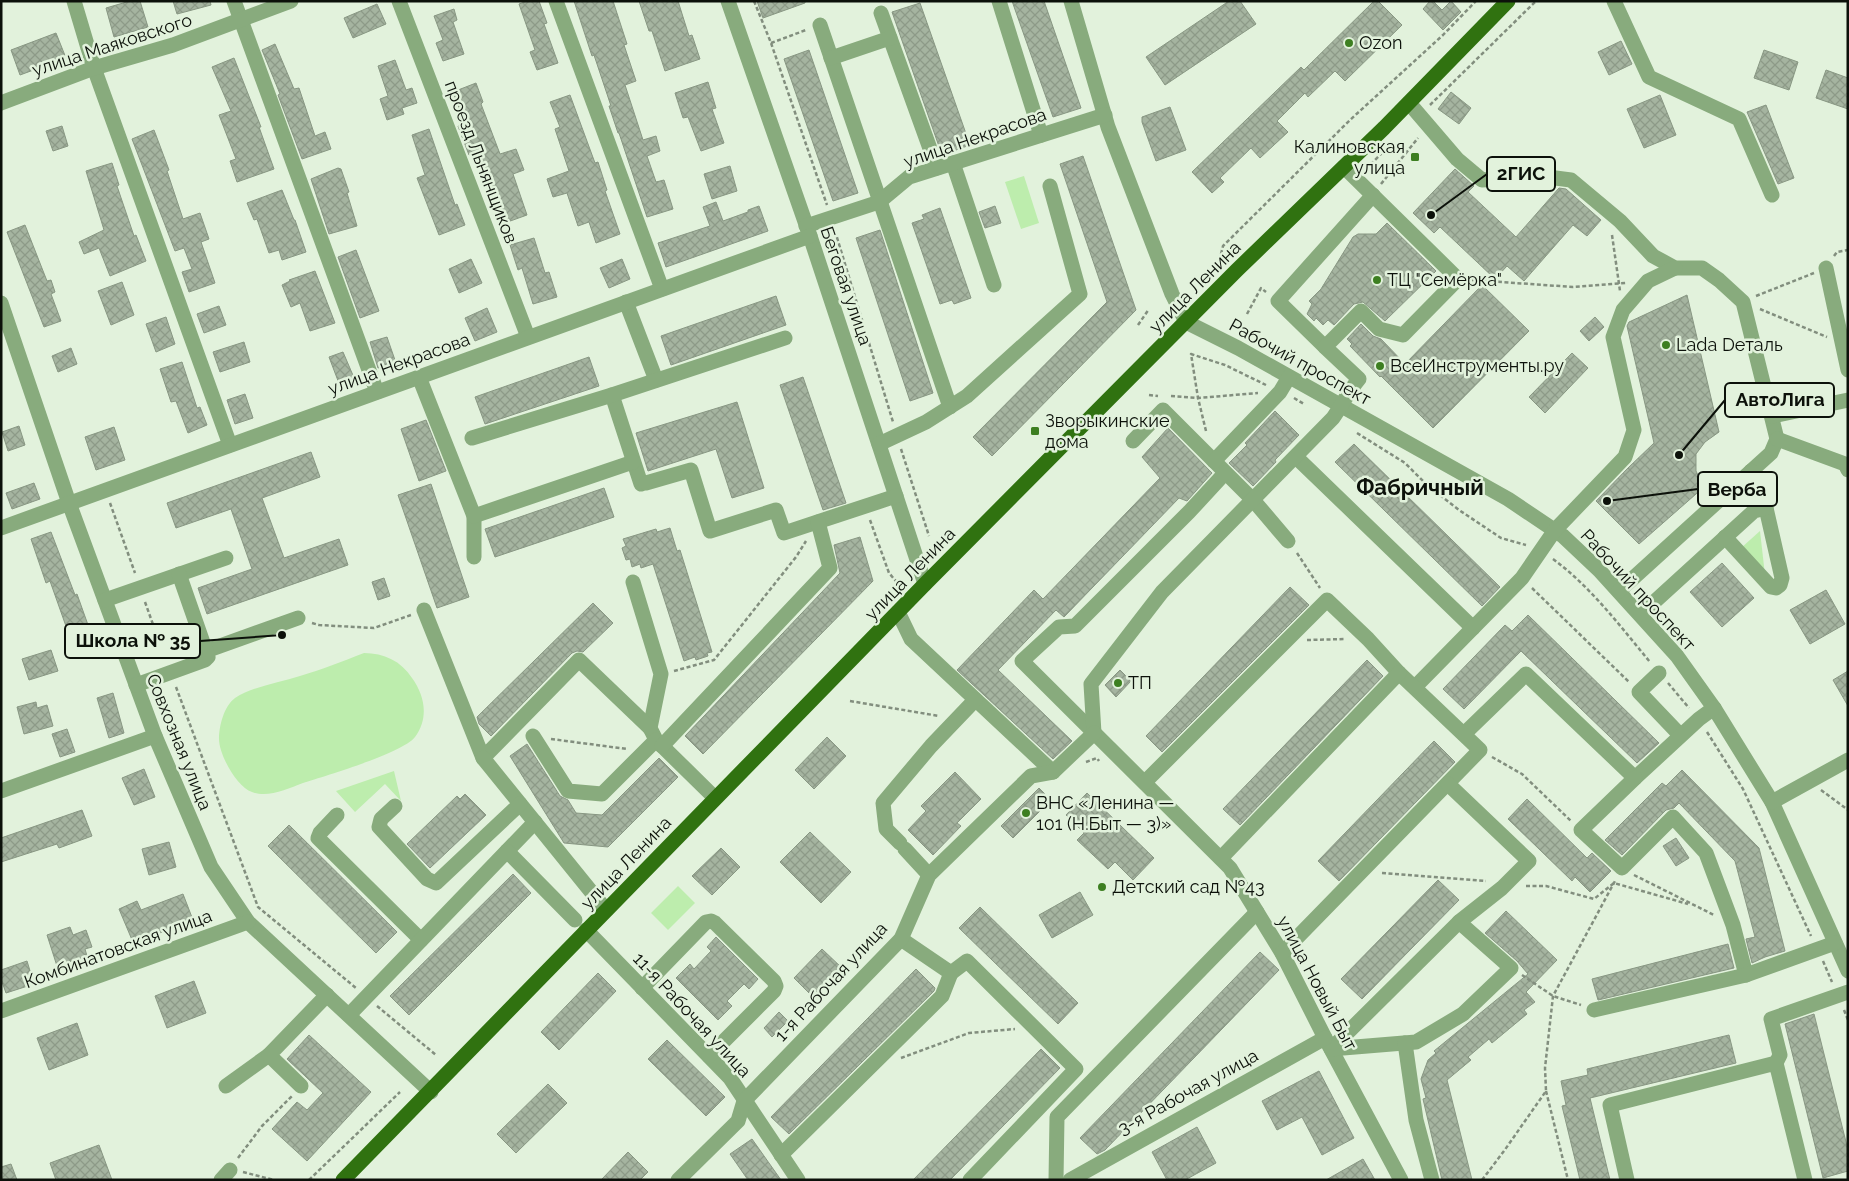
<svg xmlns="http://www.w3.org/2000/svg" width="1849" height="1181" font-family="Raleway,sans-serif">
<style>
.green{fill:#bdedad}
.building{fill:url(#building-cross-hatch);stroke:#889783}
.lines{fill:none;stroke-linecap:round;stroke-linejoin:round}
.path{stroke:#828e7e;stroke-width:2.5;stroke-dasharray:4 2.5;stroke-linecap:butt}
.minor{stroke:#88ab7d;stroke-width:15}
.major{stroke:#307210;stroke-width:15}
.poi-dot{fill:#3d7f21;stroke:#e2f2dc;stroke-width:2}
.labels{text-anchor:middle;stroke-width:5;stroke-linejoin:round;paint-order:stroke}
.poi-label{font-size:18px;fill:#0c110a;stroke:#e2f2dc;text-anchor:start}
.street-label{font-size:18px;fill:#0c110a;stroke:#e2f2dc}
.district-label{font-size:22px;font-weight:bold;fill:#0c110a;stroke:#e2f2dc}
.leader{fill:none;stroke:#0c110a;stroke-width:2}
.callout-dot{fill:#0c110a;stroke:#e2f2dc;stroke-width:2}
.callout{fill:#e2f2dc;stroke:#0c110a;stroke-width:2}
.callout-label{font-size:19px;text-anchor:middle;font-weight:bold;fill:#0c110a}
</style>
<defs>
<pattern id="building-cross-hatch" width="8" height="8" patternUnits="userSpaceOnUse" patternTransform="scale(1.25)"><rect width="8" height="8" fill="#a5b4a0"/><path d="M0 0l8 8M0 8l8-8" fill="none" stroke="#8d9a88"/></pattern>
</defs>
<rect width="100%" height="100%" fill="#e2f2dc"/>
<g class="green">
<polygon points="1024,176 1039,223 1021,229 1005,182"/>
<polygon points="1760,531 1765,575 1741,548"/>
<path d="M364,653C384,653 401,661 412,678C425,696 429,718 415,737C403,753 325,776 303,783C287,789 268,798 252,792C237,787 219,755 219,739C219,726 224,706 235,698C253,686 279,683 300,676C321,670 343,661 364,653Z"/>
<polygon points="394,771 401,801 385,784 355,812 336,791"/>
<polygon points="678,886 695,903 668,930 651,913"/>
</g>
<g class="building">
<polygon points="130,1 140,1 148,27 114,37 106,8"/>
<polygon points="173,1 210,1 211,5 177,14"/>
<polygon points="527,1 539,1 547,23 544,24 558,63 537,70 530,52 535,50 519,4"/>
<polygon points="574,1 613,1 627,44 624,45 636,81 625,85 643,140 656,136 660,151 647,156 656,182 664,180 673,209 647,217 619,133 618,133 609,106 611,106 594,55 592,56"/>
<polygon points="639,1 678,1 689,36 692,35 700,59 665,71 652,31 649,31"/>
<polygon points="757,1 805,1 805,3 763,18"/>
<polygon points="1012,1 1044,1 1081,108 1053,117"/>
<polygon points="1229,1 1240,1 1256,24 1165,85 1146,57"/>
<polygon points="1374,1 1378,1 1402,25 1345,81 1335,71 1308,97 1305,93 1277,121 1288,132 1260,158 1251,148 1220,178 1224,182 1212,193 1192,172 1301,67 1304,70"/>
<polygon points="1430,1 1433,1 1442,10 1451,1 1461,12 1443,30 1423,9"/>
<polygon points="920,3 970,145 942,155 892,12"/>
<polygon points="377,4 386,24 353,38 344,18"/>
<polygon points="454,9 457,20 453,22 464,54 443,61 436,43 443,40 434,16"/>
<polygon points="56,33 66,58 20,75 11,50"/>
<polygon points="1621,41 1632,64 1609,75 1598,52"/>
<polygon points="275,44 294,89 299,88 315,136 325,132 331,149 302,159 278,95 280,94 262,50"/>
<polygon points="809,50 858,193 833,201 784,59"/>
<polygon points="1764,50 1798,62 1789,90 1754,78"/>
<polygon points="234,58 261,127 259,127 274,169 237,182 230,161 236,159 219,115 231,111 212,67"/>
<polygon points="395,60 406,90 412,88 417,103 402,108 404,114 387,120 380,99 388,96 378,66"/>
<polygon points="1826,70 1848,78 1848,109 1816,98"/>
<polygon points="708,82 716,108 712,109 724,143 701,151 688,117 683,118 675,93"/>
<polygon points="476,83 483,102 481,104 500,154 516,149 524,170 513,174 527,215 502,224 475,152 469,155 458,126 465,123 453,92"/>
<polygon points="1451,92 1471,108 1459,124 1438,109"/>
<polygon points="570,95 595,163 598,162 607,190 605,191 620,234 596,243 589,222 578,226 567,193 553,197 547,179 569,171 555,129 560,127 550,102"/>
<polygon points="1660,95 1676,135 1644,148 1627,109"/>
<polygon points="1766,105 1794,178 1778,184 1747,112"/>
<polygon points="1170,107 1186,150 1156,161 1142,122 1142,117"/>
<polygon points="62,126 68,146 53,151 46,131"/>
<polygon points="429,129 455,205 457,204 465,225 439,235 417,178 425,175 412,135"/>
<polygon points="154,130 169,170 167,171 183,219 200,213 209,239 201,242 215,283 189,292 182,272 192,269 184,248 175,251 132,139"/>
<polygon points="1083,156 1136,310 992,456 973,437 1107,302 1060,164"/>
<polygon points="112,163 119,185 117,186 134,236 136,235 146,261 110,276 99,248 84,254 79,242 104,230 86,171"/>
<polygon points="730,166 737,191 712,199 704,174"/>
<polygon points="338,168 341,169 349,192 347,193 357,226 329,234 311,179"/>
<polygon points="1455,169 1474,186 1468,192 1516,237 1559,188 1566,189 1601,220 1587,236 1573,225 1524,281 1507,266 1495,279 1440,227 1434,233 1413,213"/>
<polygon points="282,190 294,220 295,220 306,252 282,260 279,250 269,253 257,219 254,220 247,203"/>
<polygon points="716,202 723,221 748,212 748,210 759,206 768,231 666,267 658,243 710,226 703,207"/>
<polygon points="995,206 1001,223 985,228 979,212"/>
<polygon points="940,208 971,298 954,304 952,300 940,304 912,223 924,219 922,215"/>
<polygon points="1387,223 1436,271 1385,321 1363,302 1354,304 1334,325 1328,320 1323,325 1316,318 1314,321 1307,314 1312,304 1309,301 1321,289 1353,237 1358,234 1376,234"/>
<polygon points="25,225 47,281 51,280 55,292 51,294 61,321 44,327 7,232"/>
<polygon points="880,230 933,393 910,401 856,238"/>
<polygon points="534,238 545,273 549,272 557,297 533,304 522,268 518,270 510,245"/>
<polygon points="356,250 379,311 360,318 338,257"/>
<polygon points="471,259 482,283 459,293 449,269"/>
<polygon points="622,259 630,279 609,288 600,268"/>
<polygon points="315,271 335,323 310,331 300,303 291,307 282,285 290,281 289,280"/>
<polygon points="122,282 134,315 111,325 98,291"/>
<polygon points="1482,285 1529,331 1433,428 1381,376 1380,377 1350,346 1352,344 1347,339 1361,324 1373,336 1381,339 1405,364"/>
<polygon points="1687,295 1719,432 1705,442 1696,454 1696,471 1704,487 1639,544 1596,501 1628,468 1654,443 1627,326 1629,322"/>
<polygon points="776,296 786,325 671,365 661,336"/>
<polygon points="219,306 226,325 204,333 197,314"/>
<polygon points="487,308 497,332 475,341 465,318"/>
<polygon points="166,317 175,344 156,352 146,324"/>
<polygon points="1595,317 1604,327 1589,341 1580,331"/>
<polygon points="387,337 396,363 378,368 370,342"/>
<polygon points="244,342 250,362 220,372 213,352"/>
<polygon points="71,348 77,364 58,372 52,356"/>
<polygon points="343,352 355,380 340,386 329,357"/>
<polygon points="1572,353 1588,368 1545,413 1529,397"/>
<polygon points="589,357 599,386 485,424 475,397"/>
<polygon points="182,362 197,408 200,407 207,425 188,433 176,401 171,402 160,369"/>
<polygon points="803,377 846,503 823,510 780,385"/>
<polygon points="245,394 253,418 235,424 227,400"/>
<polygon points="737,402 764,488 732,498 716,449 648,471 636,433"/>
<polygon points="1275,411 1299,435 1275,460 1276,462 1253,486 1229,463 1247,445 1245,443"/>
<polygon points="426,420 446,471 419,481 401,429"/>
<polygon points="19,426 25,445 8,451 2,432"/>
<polygon points="114,427 125,460 96,470 85,437"/>
<polygon points="1168,428 1212,473 1187,501 1179,498 1064,617 1056,610 998,670 1072,741 1053,759 957,670 1034,590 1043,599 1160,478 1142,457"/>
<polygon points="1354,444 1500,587 1482,606 1335,462"/>
<polygon points="311,452 320,477 262,498 284,558 339,539 348,565 207,614 198,588 252,569 231,509 176,528 167,503"/>
<polygon points="34,483 40,499 12,509 6,493"/>
<polygon points="431,484 469,597 437,608 398,495"/>
<polygon points="604,488 614,517 495,557 485,529"/>
<polygon points="670,528 677,551 680,550 712,652 707,653 708,656 696,660 695,657 684,661 653,564 641,568 640,564 632,567 630,559 626,560 622,548 626,546 623,539 656,529 657,532"/>
<polygon points="51,532 75,595 77,594 93,639 73,646 50,581 46,583 31,539"/>
<polygon points="860,537 873,581 703,754 685,736 840,573 834,545"/>
<polygon points="1722,563 1754,598 1722,627 1690,592"/>
<polygon points="384,578 390,596 378,600 372,582"/>
<polygon points="1290,587 1309,605 1162,752 1146,736"/>
<polygon points="1826,590 1845,624 1810,644 1790,610"/>
<polygon points="593,603 613,623 583,652 577,651 572,653 491,736 479,724 477,717"/>
<polygon points="1528,615 1659,743 1637,763 1521,651 1464,709 1443,689 1505,625 1512,631"/>
<polygon points="51,650 58,671 29,680 22,659"/>
<polygon points="1367,660 1383,676 1240,825 1223,809"/>
<polygon points="1120,670 1131,681 1116,697 1105,685"/>
<polygon points="1848,671 1848,706 1833,680"/>
<polygon points="113,693 124,733 109,738 97,698"/>
<polygon points="36,702 37,708 47,705 53,726 24,734 17,707"/>
<polygon points="67,729 75,752 60,757 52,734"/>
<polygon points="827,737 846,756 814,789 795,770"/>
<polygon points="1434,741 1455,762 1339,881 1318,861"/>
<polygon points="527,744 560,796 568,800 576,813 602,815 659,758 678,777 608,847 564,843 510,756"/>
<polygon points="144,769 155,797 134,805 122,778"/>
<polygon points="1682,770 1759,848 1785,951 1765,957 1752,963 1746,939 1755,937 1735,861 1679,803 1674,808 1666,810 1622,855 1605,840 1662,783 1666,786"/>
<polygon points="955,772 981,799 957,823 961,826 933,855 908,830 926,811 921,806"/>
<polygon points="1039,788 1051,800 1013,838 1001,826"/>
<polygon points="1087,793 1154,858 1133,880 1115,862 1108,869 1077,840 1084,833 1066,815"/>
<polygon points="465,794 486,815 430,868 407,844 457,796 460,799"/>
<polygon points="1527,799 1587,858 1592,853 1611,871 1590,892 1575,877 1572,881 1508,819"/>
<polygon points="82,810 92,836 59,848 57,844 1,862 1,838"/>
<polygon points="289,825 397,932 376,953 268,846"/>
<polygon points="810,832 851,872 821,903 780,862"/>
<polygon points="1676,838 1689,858 1676,866 1663,846"/>
<polygon points="169,842 176,867 149,875 142,849"/>
<polygon points="721,848 740,867 712,895 692,876"/>
<polygon points="513,874 531,893 409,1015 390,996"/>
<polygon points="1438,880 1459,900 1362,999 1341,979"/>
<polygon points="1080,892 1093,915 1052,938 1039,915"/>
<polygon points="183,894 193,920 152,936 153,939 135,947 119,909 137,901 141,910"/>
<polygon points="980,907 1078,1003 1058,1024 959,928"/>
<polygon points="1506,911 1557,960 1526,992 1535,1002 1524,1010 1527,1014 1492,1043 1489,1039 1468,1057 1471,1060 1447,1080 1472,1180 1442,1180 1423,1099 1426,1098 1421,1079 1428,1060 1436,1053 1434,1051 1528,974 1517,961 1485,933"/>
<polygon points="70,927 73,935 86,930 92,947 85,949 87,956 57,966 47,935"/>
<polygon points="716,937 758,979 749,989 744,984 727,1001 732,1006 718,1020 676,978 690,964 694,969 711,951 707,947"/>
<polygon points="1728,944 1734,968 1598,1000 1592,979"/>
<polygon points="822,949 842,968 813,997 794,978"/>
<polygon points="1260,952 1279,970 1105,1150 1097,1154 1080,1138"/>
<polygon points="27,961 34,984 6,993 1,979 1,970"/>
<polygon points="916,969 935,988 934,991 789,1134 771,1117"/>
<polygon points="598,973 616,991 559,1050 541,1032"/>
<polygon points="194,981 206,1013 167,1028 155,996"/>
<polygon points="779,1012 788,1021 772,1037 764,1028"/>
<polygon points="1814,1014 1848,1150 1848,1171 1823,1178 1785,1024"/>
<polygon points="77,1023 88,1055 49,1070 37,1038"/>
<polygon points="309,1035 371,1092 307,1161 272,1129 297,1102 307,1110 323,1093 287,1059"/>
<polygon points="1729,1035 1736,1063 1590,1098 1610,1180 1580,1180 1562,1106 1566,1105 1561,1081 1588,1075 1587,1069"/>
<polygon points="667,1040 725,1097 706,1116 648,1059"/>
<polygon points="1041,1049 1060,1068 950,1180 913,1180"/>
<polygon points="1319,1071 1354,1138 1322,1155 1302,1117 1277,1130 1262,1101"/>
<polygon points="548,1084 567,1103 516,1153 497,1134"/>
<polygon points="1197,1127 1216,1163 1185,1180 1167,1180 1152,1152"/>
<polygon points="752,1139 781,1180 748,1180 730,1154"/>
<polygon points="99,1145 112,1180 56,1180 50,1163"/>
<polygon points="628,1152 648,1172 640,1180 601,1180"/>
<polygon points="1363,1159 1375,1180 1326,1180"/>
<polygon points="11,1164 17,1180 1,1180 1,1167"/>
</g>
<g class="lines">
<g class="path">
<polyline points="754,1 771,43 827,205"/>
<polyline points="771,43 806,30"/>
<polyline points="1430,105 1536,1"/>
<polyline points="1366,169 1389,146"/>
<polyline points="1381,184 1418,138"/>
<polyline points="835,231 893,422"/>
<polyline points="1612,235 1620,291"/>
<polyline points="1221,254 1223,246 1350,120 1443,35 1476,1"/>
<polyline points="1834,256 1837,252 1848,250"/>
<polyline points="1472,280 1573,287 1626,283"/>
<polyline points="1756,296 1814,273"/>
<polyline points="1760,309 1827,337"/>
<polyline points="1247,314 1261,288 1266,292"/>
<polyline points="1138,325 1149,309"/>
<polyline points="1149,395 1158,396"/>
<polyline points="1171,396 1198,398 1258,393"/>
<polyline points="1294,398 1304,404"/>
<polyline points="1206,431 1198,398 1191,354 1225,365 1266,385"/>
<polyline points="1357,433 1405,463 1427,485 1459,510 1501,538 1526,545"/>
<polyline points="901,449 929,536"/>
<polyline points="110,503 135,573"/>
<polyline points="870,520 889,573 901,587"/>
<polyline points="1297,553 1320,588"/>
<path d="M1553,559C1591,587 1620,626 1650,662"/>
<polyline points="1532,588 1629,682"/>
<polyline points="145,602 165,658"/>
<polyline points="312,623 319,625 374,628 411,615"/>
<polyline points="1307,640 1346,639"/>
<polyline points="674,671 714,660 796,557 806,541"/>
<polyline points="1668,683 1689,708"/>
<polyline points="176,687 258,907 356,988"/>
<polyline points="850,701 939,716"/>
<polyline points="1707,732 1743,789 1811,936"/>
<polyline points="551,739 627,749"/>
<polyline points="1492,757 1522,774 1571,821"/>
<polyline points="1086,762 1097,758 1099,761"/>
<polyline points="1821,790 1848,810"/>
<polyline points="1382,873 1486,881"/>
<polyline points="1634,875 1714,915"/>
<polyline points="1526,886 1546,886 1594,899 1614,883 1688,904"/>
<polyline points="1823,961 1832,982"/>
<polyline points="1522,975 1553,996 1581,1005"/>
<polyline points="377,1006 436,1055"/>
<polyline points="1844,1010 1848,1020"/>
<polyline points="901,1058 969,1033 1015,1029"/>
<polyline points="1546,1091 1568,1180"/>
<polyline points="238,1158 262,1126 292,1096"/>
<polyline points="243,1172 274,1180"/>
<polyline points="309,1180 400,1092"/>
<polyline points="1482,1180 1504,1151 1546,1091 1545,1068 1553,996 1615,881"/>
</g>
<g class="minor">
<polyline points="74,1 94,68 230,445"/>
<polyline points="234,1 377,392"/>
<polyline points="399,1 528,337"/>
<polyline points="556,1 662,289"/>
<polyline points="728,1 810,236 925,584"/>
<polyline points="999,1 1041,135"/>
<polyline points="1071,1 1108,127 1172,294 1186,322 1238,348 1508,499 1563,536 1599,570 1677,656 1714,708 1772,802 1848,971"/>
<polyline points="1614,1 1649,77 1739,119 1772,195"/>
<polyline points="881,13 937,168"/>
<polyline points="820,25 950,407"/>
<polyline points="831,58 890,38"/>
<polyline points="1,103 94,68 173,45 291,1"/>
<polyline points="1409,103 1457,159 1482,180 1540,176 1571,180 1620,221 1653,256 1675,268 1702,268 1719,280 1743,302 1777,439 1771,453 1619,591"/>
<polyline points="953,163 994,285"/>
<polyline points="806,226 879,202 909,177 1105,115"/>
<polyline points="1826,268 1848,370"/>
<polyline points="626,302 656,380"/>
<polyline points="1,303 69,503 155,736 211,867 248,922 431,1092"/>
<polyline points="1325,347 1278,301 1373,195"/>
<polyline points="419,377 474,516 474,557"/>
<polyline points="612,395 641,484"/>
<polyline points="1772,416 1848,400"/>
<polyline points="472,438 612,395 785,338"/>
<polyline points="1777,439 1845,464 1848,470"/>
<polyline points="1133,441 1163,410 1254,501 1288,541"/>
<polyline points="879,444 926,422 967,396 1080,294 1050,186"/>
<polyline points="1296,457 1473,628"/>
<polyline points="1214,461 1280,392 1289,377"/>
<polyline points="1225,473 1189,512 1075,626 1059,627 1022,661 1230,868 1282,953 1325,1038 1401,1180"/>
<polyline points="646,483 691,470 710,531 776,510 784,533 896,496"/>
<polyline points="474,516 633,462"/>
<polyline points="1,528 810,236"/>
<polyline points="1725,537 1771,587 1776,588 1780,585 1782,578 1766,508"/>
<polyline points="633,582 661,674 650,728 656,740 715,798"/>
<polyline points="105,600 226,558"/>
<polyline points="424,610 483,758 579,660 650,728"/>
<polyline points="898,612 911,639 1053,772"/>
<polyline points="1641,614 1754,511 1766,508 1761,482 1751,471"/>
<polyline points="206,651 298,618"/>
<polyline points="1659,673 1639,692 1680,735"/>
<polyline points="136,685 205,660 208,657 179,574"/>
<polyline points="1415,687 1522,578 1555,530 1625,457 1634,430 1613,337 1623,310 1648,281 1675,268"/>
<path d="M1094,733L1091,684L1162,592L1333,418C1342,405 1348,392 1359,379L1325,347L1361,311L1379,329L1403,335L1458,279L1344,167"/>
<polyline points="1464,734 1526,674 1635,778 1699,719 1714,708"/>
<polyline points="533,736 568,791 602,794 656,740"/>
<polyline points="662,746 830,568 818,522"/>
<polyline points="483,758 606,910"/>
<polyline points="1635,778 1581,830 1622,868 1673,817 1706,853 1733,925 1746,975"/>
<polyline points="1145,782 1327,600 1368,639 1399,673 1480,750 1282,953"/>
<polyline points="1448,784 1529,861 1502,888 1459,922"/>
<polyline points="1,791 155,736"/>
<polyline points="1772,802 1848,760"/>
<polyline points="395,806 381,819 379,827 427,879 436,883 520,804"/>
<polyline points="337,815 320,833 318,838 320,840 421,940"/>
<polyline points="900,843 886,829 883,803 931,746 975,700"/>
<polyline points="905,849 929,875"/>
<polyline points="507,851 535,822"/>
<polyline points="1221,858 1399,673"/>
<polygon points="1459,922 1511,968 1463,1014 1416,1042 1331,1049"/>
<polyline points="586,930 730,1078 798,1180"/>
<polyline points="901,939 951,973 967,961 1076,1069 970,1180"/>
<polyline points="642,988 706,922 711,921 715,923 774,981 776,986 774,991 709,1056"/>
<polyline points="1594,1010 1746,975 1835,943"/>
<polyline points="1,1011 248,922"/>
<polyline points="349,1015 507,851 575,920"/>
<polyline points="1405,1043 1416,1120 1432,1180"/>
<polyline points="1776,1063 1780,1055 1771,1019 1848,992"/>
<polyline points="226,1086 269,1055"/>
<polyline points="301,1086 269,1055 327,995"/>
<polyline points="781,1155 942,996 951,973"/>
<polyline points="221,1180 230,1170"/>
<polyline points="678,1180 738,1121 744,1101 901,939 929,875 1031,776 1053,772 1094,733"/>
<polyline points="1056,1180 1057,1117 1257,912"/>
<polyline points="1070,1180 1325,1038"/>
<polyline points="1627,1180 1610,1105 1776,1063 1805,1180"/>
</g>
<polyline class="major" points="343,1180 925,584 1237,270 1384,128 1508,1"/>
</g>
<g class="poi-dot">
<circle cx="1349" cy="43" r="5"/>
<rect x="1410" y="152" width="10" height="10" rx="2.5"/>
<circle cx="1377" cy="280" r="5"/>
<circle cx="1666" cy="345" r="5"/>
<circle cx="1380" cy="366" r="5"/>
<rect x="1030" y="426" width="10" height="10" rx="2.5"/>
<circle cx="1118" cy="683" r="5"/>
<circle cx="1026" cy="813" r="5"/>
<circle cx="1102" cy="887" r="5"/>
</g>
<g class="labels">
<g class="poi-label">
<text x="1359" y="49">Ozon</text>
<text x="1405" y="153" text-anchor="end">Калиновская<tspan x="1405" dy="21">улица</tspan></text>
<text x="1387" y="286">ТЦ "Семёрка"</text>
<text x="1676" y="351">Lada Dеталь</text>
<text x="1390" y="372">ВсеИнструменты.ру</text>
<text x="1045" y="427">Зворыкинские<tspan x="1045" dy="21">дома</tspan></text>
<text x="1128" y="689">ТП</text>
<text x="1036" y="809">ВНС «Ленина —<tspan x="1036" dy="21">101 (Н.Быт — 3)»</tspan></text>
<text x="1112" y="893">Детский сад №43</text>
</g>
<g class="street-label">
<text transform="translate(112 45) rotate(-18)" y="6">улица Маяковского</text>
<text transform="translate(975 138) rotate(-19)" y="6">улица Некрасова</text>
<text transform="translate(481 162) rotate(69)" y="6">проезд Льнянщиков</text>
<text transform="translate(846 286) rotate(71)" y="6">Беговая улица</text>
<text transform="translate(1195 287) rotate(-45)" y="6">улица Ленина</text>
<text transform="translate(1300 362) rotate(29)" y="6">Рабочий проспект</text>
<text transform="translate(399 364) rotate(-20)" y="6">улица Некрасова</text>
<text transform="translate(910 574) rotate(-46)" y="6">улица Ленина</text>
<text transform="translate(1638 590) rotate(47)" y="6">Рабочий проспект</text>
<text transform="translate(179 742) rotate(68)" y="6">Совхозная улица</text>
<text transform="translate(626 863) rotate(-46)" y="6">улица Ленина</text>
<text transform="translate(118 949) rotate(-20)" y="6">Комбинатовская улица</text>
<text transform="translate(831 982) rotate(-47)" y="6">1-я Рабочая улица</text>
<text transform="translate(1317 983) rotate(62)" y="6">улица Новый Быт</text>
<text transform="translate(692 1015) rotate(47)" y="6">11-я Рабочая улица</text>
<text transform="translate(1188 1092) rotate(-29)" y="6">3-я Рабочая улица</text>
</g>
<g class="district-label">
<text x="1420" y="495">Фабричный</text>
</g>
</g>
<path class="leader" d="M1431 215L1487 174M1679 455L1725 400M1607 501L1698 489M282 635L200 641"/>
<g class="callout-dot">
<circle cx="1431" cy="215" r="5"/>
<circle cx="1679" cy="455" r="5"/>
<circle cx="1607" cy="501" r="5"/>
<circle cx="282" cy="635" r="5"/>
</g>
<g class="callout">
<rect x="1487" y="157" width="68" height="34" rx="5"/>
<rect x="1725" y="383" width="109" height="34" rx="5"/>
<rect x="1698" y="472" width="79" height="34" rx="5"/>
<rect x="65" y="624" width="135" height="34" rx="5"/>
</g>
<g class="callout-label">
<text x="1521" y="180">2ГИС</text>
<text x="1780" y="406">АвтоЛига</text>
<text x="1737" y="496">Верба</text>
<text x="133" y="647">Школа № 35</text>
</g>
<rect width="1849" height="1181" fill="none" stroke="#0c110a" stroke-width="5"/>
</svg>
